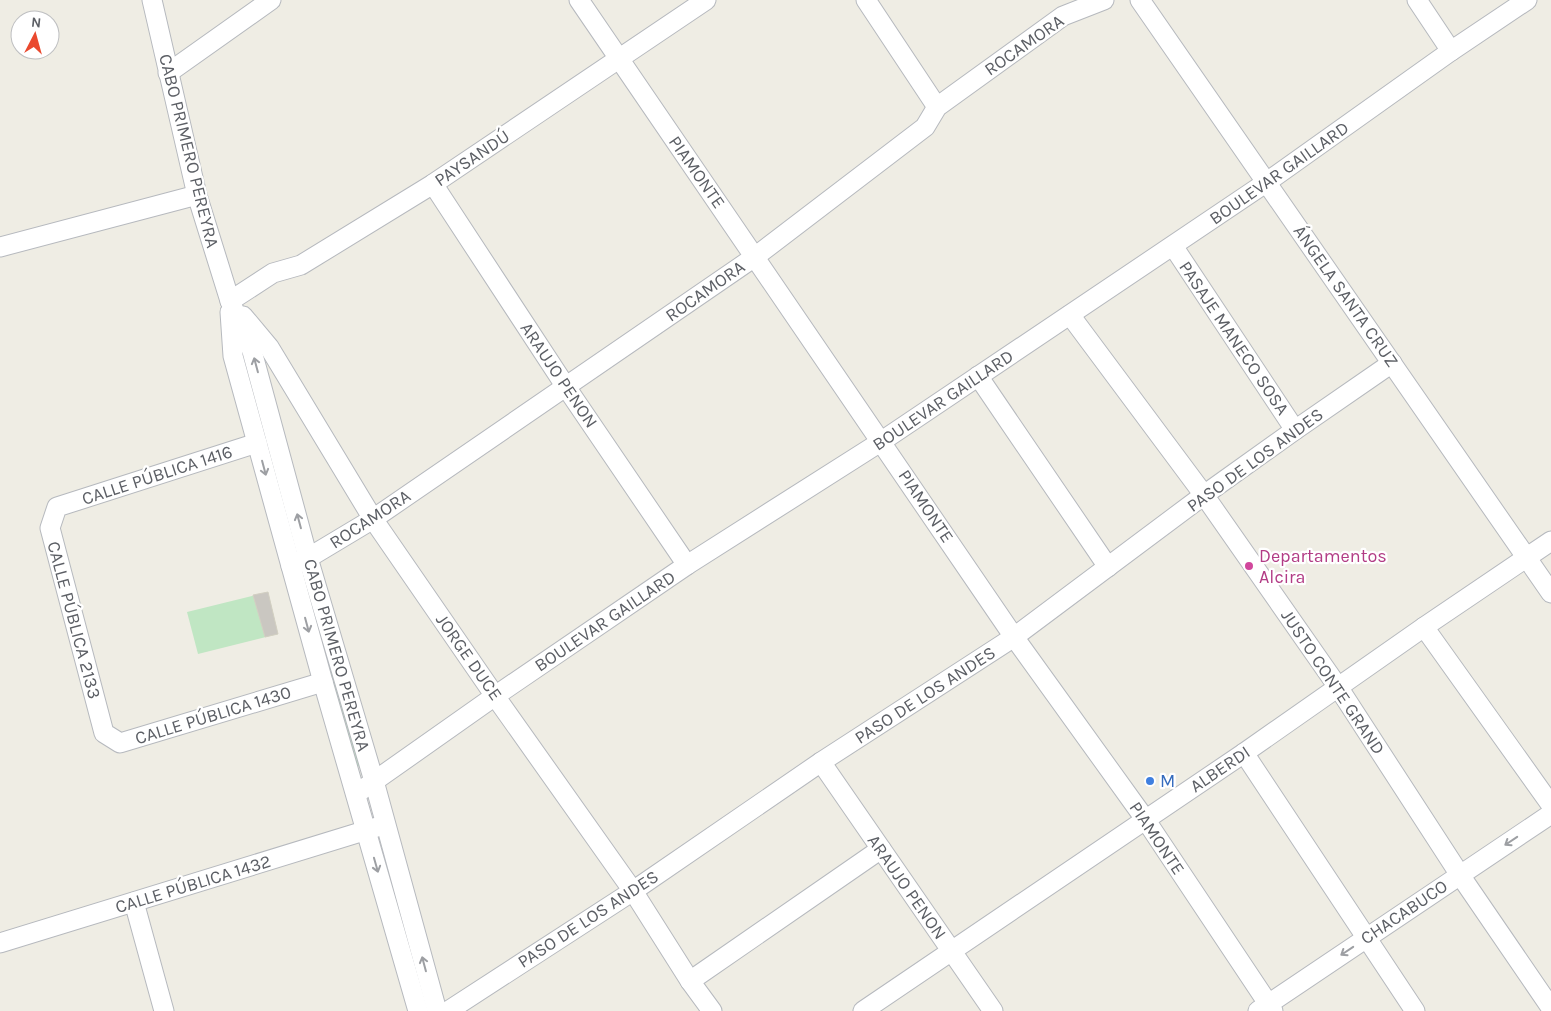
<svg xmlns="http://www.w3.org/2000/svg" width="1551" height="1011" font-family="Karla,sans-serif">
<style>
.green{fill:#c0e6c3}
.building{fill:#cac7c1;stroke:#d3cfc2}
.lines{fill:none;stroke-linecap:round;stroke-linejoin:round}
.minor-casing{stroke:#b6b9be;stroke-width:21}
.minor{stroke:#fff;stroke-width:19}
.oneway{stroke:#9d9fa3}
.hotel-dot{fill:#d1479c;stroke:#fff;stroke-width:2}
.shop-dot{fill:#3f7fe0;stroke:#fff;stroke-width:2}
.labels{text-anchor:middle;stroke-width:4.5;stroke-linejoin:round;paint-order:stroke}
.street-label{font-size:18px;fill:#5c5f65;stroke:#fff}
.hotel-label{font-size:18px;fill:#b23c85;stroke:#fff;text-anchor:start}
.shop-label{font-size:18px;fill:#366cbe;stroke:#fff;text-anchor:start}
</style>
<rect width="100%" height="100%" fill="#efede4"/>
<g class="green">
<polygon points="311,582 360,766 354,768 305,584"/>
<polygon points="268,592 278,634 198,654 187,612"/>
</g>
<polygon class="building" points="268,592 278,634 265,637 253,595"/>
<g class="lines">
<defs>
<g id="minor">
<polyline points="152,0 197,195 230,301 252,351 308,558 374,781 437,1011"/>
<polyline points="579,0 1014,637 1145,819 1273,1011"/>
<polyline points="866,0 937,107"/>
<polyline points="1140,0 1551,593"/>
<polyline points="1417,0 1451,51"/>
<polyline points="168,73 271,0"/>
<polyline points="433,184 566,387 687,565"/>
<polyline points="1173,246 1295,430"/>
<polyline points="0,247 197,195"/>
<polyline points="230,301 273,273 301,265 433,184 706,0"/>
<polyline points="230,312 233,356 323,682 418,1011"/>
<polyline points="1070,315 1204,495 1338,687 1460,875 1551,1008"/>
<polyline points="243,316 269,347 373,519 495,696 633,891 690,981 712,1011"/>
<polyline points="978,376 1108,567"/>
<polyline points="257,443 57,507 50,528 104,733 120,743 323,682"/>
<polyline points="291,566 308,558 373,519 756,256 925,127 937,107 1063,16 1104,0"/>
<polyline points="1424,627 1551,805"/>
<polyline points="1244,753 1415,1011"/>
<polyline points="821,762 993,1011"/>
<polyline points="356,794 495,696 687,565 882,441 1267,182 1451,51 1527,0"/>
<polyline points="134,902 164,1011"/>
<polyline points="0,943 377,827"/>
<polyline points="690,981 881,849"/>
<polyline points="448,1011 633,891 821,762 1014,637 1204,495 1295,430 1392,363"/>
<polyline points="863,1011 1244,753 1424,627 1551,541"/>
<polyline points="1258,1011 1551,814"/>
</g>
</defs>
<use href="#minor" class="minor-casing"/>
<use href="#minor" class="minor"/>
</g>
<defs><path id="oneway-shaft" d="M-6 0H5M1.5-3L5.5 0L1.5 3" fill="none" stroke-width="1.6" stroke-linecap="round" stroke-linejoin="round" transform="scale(1.25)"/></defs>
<g class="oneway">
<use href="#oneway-shaft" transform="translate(256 365) rotate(-105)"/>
<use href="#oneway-shaft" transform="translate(264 468) rotate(75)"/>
<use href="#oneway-shaft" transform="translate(299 521) rotate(-105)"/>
<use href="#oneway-shaft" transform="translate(307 625) rotate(75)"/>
<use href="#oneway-shaft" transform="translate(1511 841) rotate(146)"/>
<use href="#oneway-shaft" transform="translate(376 865) rotate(74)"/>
<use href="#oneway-shaft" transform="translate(1347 951) rotate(146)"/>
<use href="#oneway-shaft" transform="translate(424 964) rotate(-105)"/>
</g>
<circle class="hotel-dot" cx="1249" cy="566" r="5"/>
<circle class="shop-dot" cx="1150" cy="781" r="5"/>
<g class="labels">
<g class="street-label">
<text transform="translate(1024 45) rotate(-35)" y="6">ROCAMORA</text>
<text transform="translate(189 151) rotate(76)" y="6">CABO PRIMERO PEREYRA</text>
<text transform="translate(472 158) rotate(-34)" y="6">PAYSANDÚ</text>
<text transform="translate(697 172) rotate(55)" y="6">PIAMONTE</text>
<text transform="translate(1279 173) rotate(-35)" y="6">BOULEVAR GAILLARD</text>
<text transform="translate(705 291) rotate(-35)" y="6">ROCAMORA</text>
<text transform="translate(1346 296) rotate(55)" y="6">ÁNGELA SANTA CRUZ</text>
<text transform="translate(1234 338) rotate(56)" y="6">PASAJE MANECO SOSA</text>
<text transform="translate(559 375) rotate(56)" y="6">ARAUJO PENON</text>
<text transform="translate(943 400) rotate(-34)" y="6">BOULEVAR GAILLARD</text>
<text transform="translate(1255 460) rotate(-36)" y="6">PASO DE LOS ANDES</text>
<text transform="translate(157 475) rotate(-18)" y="6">CALLE PÚBLICA 1416</text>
<text transform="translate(926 506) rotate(56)" y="6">PIAMONTE</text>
<text transform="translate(370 519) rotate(-33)" y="6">ROCAMORA</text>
<text transform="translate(74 620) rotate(75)" y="6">CALLE PÚBLICA 2133</text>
<text transform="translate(605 621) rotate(-34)" y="6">BOULEVAR GAILLARD</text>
<text transform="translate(337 655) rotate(74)" y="6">CABO PRIMERO PEREYRA</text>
<text transform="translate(469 657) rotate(55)" y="6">JORGE DUCE</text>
<text transform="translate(1333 682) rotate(56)" y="6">JUSTO CONTE GRAND</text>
<text transform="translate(925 695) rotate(-33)" y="6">PASO DE LOS ANDES</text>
<text transform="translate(213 715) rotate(-17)" y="6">CALLE PÚBLICA 1430</text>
<text transform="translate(1220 769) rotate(-34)" y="6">ALBERDI</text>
<text transform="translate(1157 838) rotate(56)" y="6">PIAMONTE</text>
<text transform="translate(193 884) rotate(-17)" y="6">CALLE PÚBLICA 1432</text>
<text transform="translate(907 887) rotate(55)" y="6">ARAUJO PENON</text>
<text transform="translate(1404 912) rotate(-34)" y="6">CHACABUCO</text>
<text transform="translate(588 919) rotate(-33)" y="6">PASO DE LOS ANDES</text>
</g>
<g class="hotel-label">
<text x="1259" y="562">Departamentos<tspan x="1259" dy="21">Alcira</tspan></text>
</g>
<g class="shop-label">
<text x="1160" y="787">M</text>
</g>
</g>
<g transform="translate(35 35) rotate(6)"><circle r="24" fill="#ffffff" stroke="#bebfc1"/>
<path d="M0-4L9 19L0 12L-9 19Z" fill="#ea492e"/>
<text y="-8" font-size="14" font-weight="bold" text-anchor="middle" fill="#5c5f65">N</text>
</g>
</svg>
